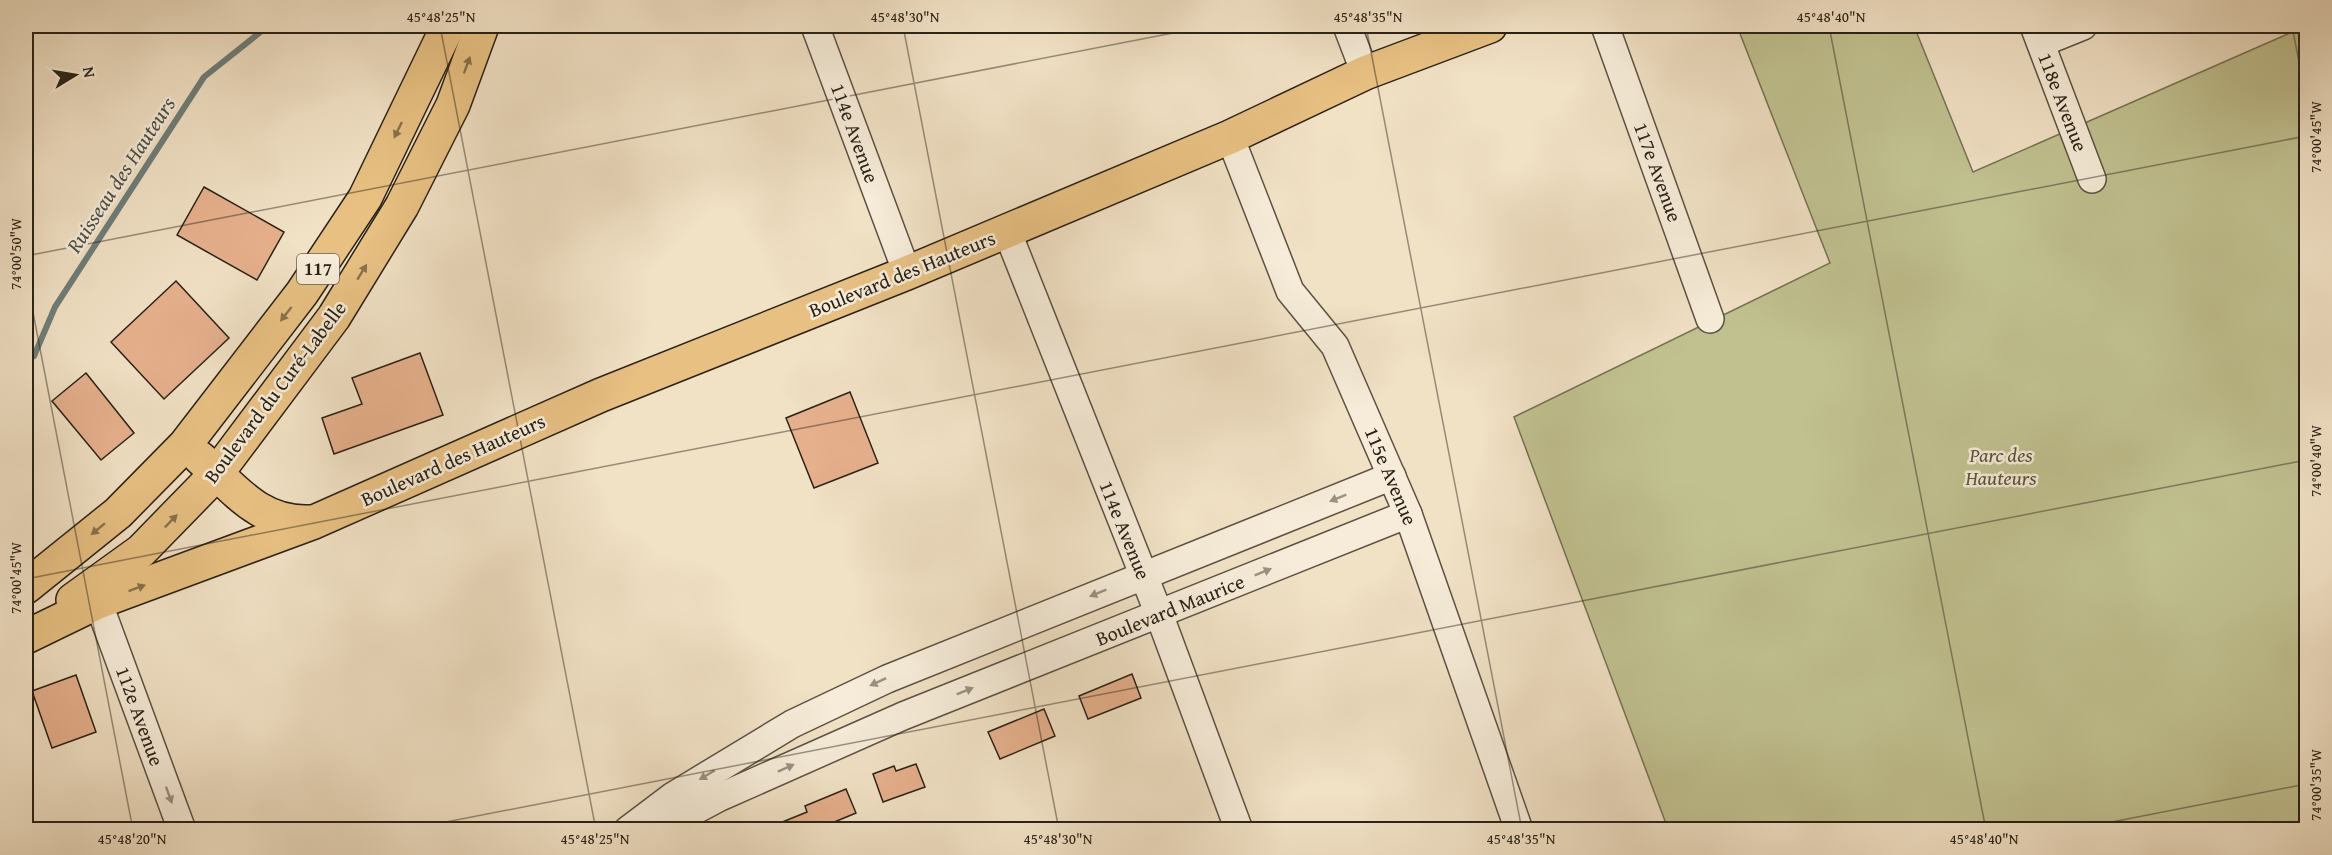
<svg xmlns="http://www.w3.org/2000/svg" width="2332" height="855" font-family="'Gentium Book Plus',serif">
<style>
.green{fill:#c1c190;stroke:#757254;stroke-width:1.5}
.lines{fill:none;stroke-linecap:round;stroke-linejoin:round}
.stream{stroke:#6e7e7a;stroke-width:6}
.building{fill:#e6b08c;stroke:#292218;stroke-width:1.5}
.minor-casing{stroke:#5b5243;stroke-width:30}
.major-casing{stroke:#292218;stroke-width:36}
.minor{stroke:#f6ecd9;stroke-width:27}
.major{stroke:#e8c082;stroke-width:33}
.oneway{fill:#88714d}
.oneway2{fill:#9a9182}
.ticks{fill:none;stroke:#292218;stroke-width:1.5;stroke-opacity:0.45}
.labels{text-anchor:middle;stroke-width:5;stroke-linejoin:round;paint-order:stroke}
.shield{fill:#f6ecd9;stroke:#665f52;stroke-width:1.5}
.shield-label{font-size:18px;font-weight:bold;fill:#292218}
.street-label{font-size:20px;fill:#292218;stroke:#f6ecd9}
.park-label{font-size:20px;font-style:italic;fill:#57523c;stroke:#f6ecd9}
.water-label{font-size:21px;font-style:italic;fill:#4c5049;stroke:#f6ecd9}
.neatline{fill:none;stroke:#292218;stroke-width:2}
.ticks-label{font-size:15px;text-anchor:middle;fill:#292218}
</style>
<rect width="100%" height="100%" fill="#f1e1c5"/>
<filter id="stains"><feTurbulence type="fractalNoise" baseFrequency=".00333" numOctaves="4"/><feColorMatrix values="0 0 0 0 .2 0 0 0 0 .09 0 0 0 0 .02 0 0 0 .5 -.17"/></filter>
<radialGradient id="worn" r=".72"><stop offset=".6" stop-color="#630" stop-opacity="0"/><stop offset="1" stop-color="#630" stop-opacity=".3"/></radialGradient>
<polygon class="green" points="1737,26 1914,26 1973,172 2306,26 2306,829 1668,829 1514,417 1830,263"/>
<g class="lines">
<polyline class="stream" points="26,360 34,356 55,307 204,77 268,26"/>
</g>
<g class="building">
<polygon points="204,187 284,232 257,280 177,235"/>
<polygon points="176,281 229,338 164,399 111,342"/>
<polygon points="420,353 443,415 334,454 322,418 362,404 352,378"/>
<polygon points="86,373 134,433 101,460 52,401"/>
<polygon points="850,392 878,463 814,488 786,418"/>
<polygon points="1132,674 1141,698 1088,719 1079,696"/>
<polygon points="76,675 96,732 52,748 32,691"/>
<polygon points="1044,709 1055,736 1000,759 988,732"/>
<polygon points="916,764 925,787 883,802 873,774 894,766 896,771"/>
<polygon points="846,789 856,813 815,830 765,829 807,812 805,806"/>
</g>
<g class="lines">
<defs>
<g id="minor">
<polyline points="815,26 907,273"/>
<polyline points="1347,26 1365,73"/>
<polyline points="1605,26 1710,319"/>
<polyline points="2034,26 2092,179"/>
<polyline points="2041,43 2083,26"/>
<polyline points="1230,137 1290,291 1335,346 1408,514 1519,830"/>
<polyline points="1007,231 1159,614 1239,830"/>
<polyline points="98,602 182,830"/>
<polyline points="628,830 673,796 792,724 887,679 1392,476"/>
<polyline points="658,830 718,798 903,716 1408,514"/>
</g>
<g id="major">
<path d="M200,458C235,489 259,524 309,522"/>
<polyline points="26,587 118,513 185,445 302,293 365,198 448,26"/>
<polyline points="73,600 141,551 217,473 334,317 402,206 453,105 482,26"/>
<polyline points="26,637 98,602 314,522 601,395 907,273 1230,137 1365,73 1490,26"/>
</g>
</defs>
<use href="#minor" class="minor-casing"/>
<use href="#major" class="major-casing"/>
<use href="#minor" class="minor"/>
<use href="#major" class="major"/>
</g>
<defs><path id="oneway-solid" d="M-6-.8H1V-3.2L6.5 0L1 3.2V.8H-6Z" transform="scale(1.5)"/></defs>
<g class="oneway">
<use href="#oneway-solid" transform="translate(467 65) rotate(-70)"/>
<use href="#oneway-solid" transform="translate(398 130) rotate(116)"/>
<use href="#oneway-solid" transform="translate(362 272) rotate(-59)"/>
<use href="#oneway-solid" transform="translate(286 314) rotate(128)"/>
<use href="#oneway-solid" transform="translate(171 521) rotate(-46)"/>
<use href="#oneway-solid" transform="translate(98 529) rotate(141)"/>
<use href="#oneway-solid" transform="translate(137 588) rotate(-20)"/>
</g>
<g class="oneway2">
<use href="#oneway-solid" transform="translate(1338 498) rotate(158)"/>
<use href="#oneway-solid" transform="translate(1263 572) rotate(-22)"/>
<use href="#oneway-solid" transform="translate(1098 593) rotate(158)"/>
<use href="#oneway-solid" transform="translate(878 682) rotate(155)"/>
<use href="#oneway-solid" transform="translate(965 691) rotate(-22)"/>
<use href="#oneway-solid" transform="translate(786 768) rotate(-24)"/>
<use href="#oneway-solid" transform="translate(707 775) rotate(149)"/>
<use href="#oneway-solid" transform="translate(169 795) rotate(70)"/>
</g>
<path class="ticks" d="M440,26L596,830M903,26L1059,830M1366,26L1522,830M1829,26L1986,830M2292,26L2306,98M26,256L1209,26M26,276L133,830M26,579L2306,136M405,830L2306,460M2071,830L2306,784"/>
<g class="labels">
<rect class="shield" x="297" y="254" width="42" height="30" rx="4.5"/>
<g class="shield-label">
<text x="318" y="275">117</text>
</g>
<g class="street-label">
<text transform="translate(2063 102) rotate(69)" y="7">118e Avenue</text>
<text transform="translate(855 133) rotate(70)" y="7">114e Avenue</text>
<text transform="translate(1658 172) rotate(70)" y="7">117e Avenue</text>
<text transform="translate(902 274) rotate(-22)" y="7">Boulevard des Hauteurs</text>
<text transform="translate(275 392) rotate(-53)" y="7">Boulevard du Curé-Labelle</text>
<text transform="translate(453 460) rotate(-24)" y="7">Boulevard des Hauteurs</text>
<text transform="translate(1391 476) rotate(67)" y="7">115e Avenue</text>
<text transform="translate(1125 530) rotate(68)" y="7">114e Avenue</text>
<text transform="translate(1170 610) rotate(-22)" y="7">Boulevard Maurice</text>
<text transform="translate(140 716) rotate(70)" y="7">112e Avenue</text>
</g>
<g class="park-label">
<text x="2001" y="462">Parc des<tspan x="2001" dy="23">Hauteurs</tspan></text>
</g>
<g class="water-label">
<text transform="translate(121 175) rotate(-57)" y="7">Ruisseau des Hauteurs</text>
</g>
</g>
<rect width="2332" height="855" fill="none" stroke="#f1e1c5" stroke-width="66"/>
<g transform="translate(75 75) rotate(79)" stroke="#f6ecd9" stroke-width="4.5" paint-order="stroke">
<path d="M0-4.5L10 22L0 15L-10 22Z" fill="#292218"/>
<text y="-9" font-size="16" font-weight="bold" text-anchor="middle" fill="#292218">N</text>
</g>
<rect x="33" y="33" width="2266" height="789" class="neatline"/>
<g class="ticks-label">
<text x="441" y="22">45°48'25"N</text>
<text x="905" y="22">45°48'30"N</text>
<text x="1368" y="22">45°48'35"N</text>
<text x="1831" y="22">45°48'40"N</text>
<text transform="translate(2316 137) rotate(-90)" y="5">74°00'45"W</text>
<text transform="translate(16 254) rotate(-90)" y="5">74°00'50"W</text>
<text transform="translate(2316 461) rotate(-90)" y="5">74°00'40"W</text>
<text transform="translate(16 578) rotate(-90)" y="5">74°00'45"W</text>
<text transform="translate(2316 785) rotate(-90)" y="5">74°00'35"W</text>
<text x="132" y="844">45°48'20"N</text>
<text x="595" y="844">45°48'25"N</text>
<text x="1058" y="844">45°48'30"N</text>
<text x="1521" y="844">45°48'35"N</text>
<text x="1984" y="844">45°48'40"N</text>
</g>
<rect width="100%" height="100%" filter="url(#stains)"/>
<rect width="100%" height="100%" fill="url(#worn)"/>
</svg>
